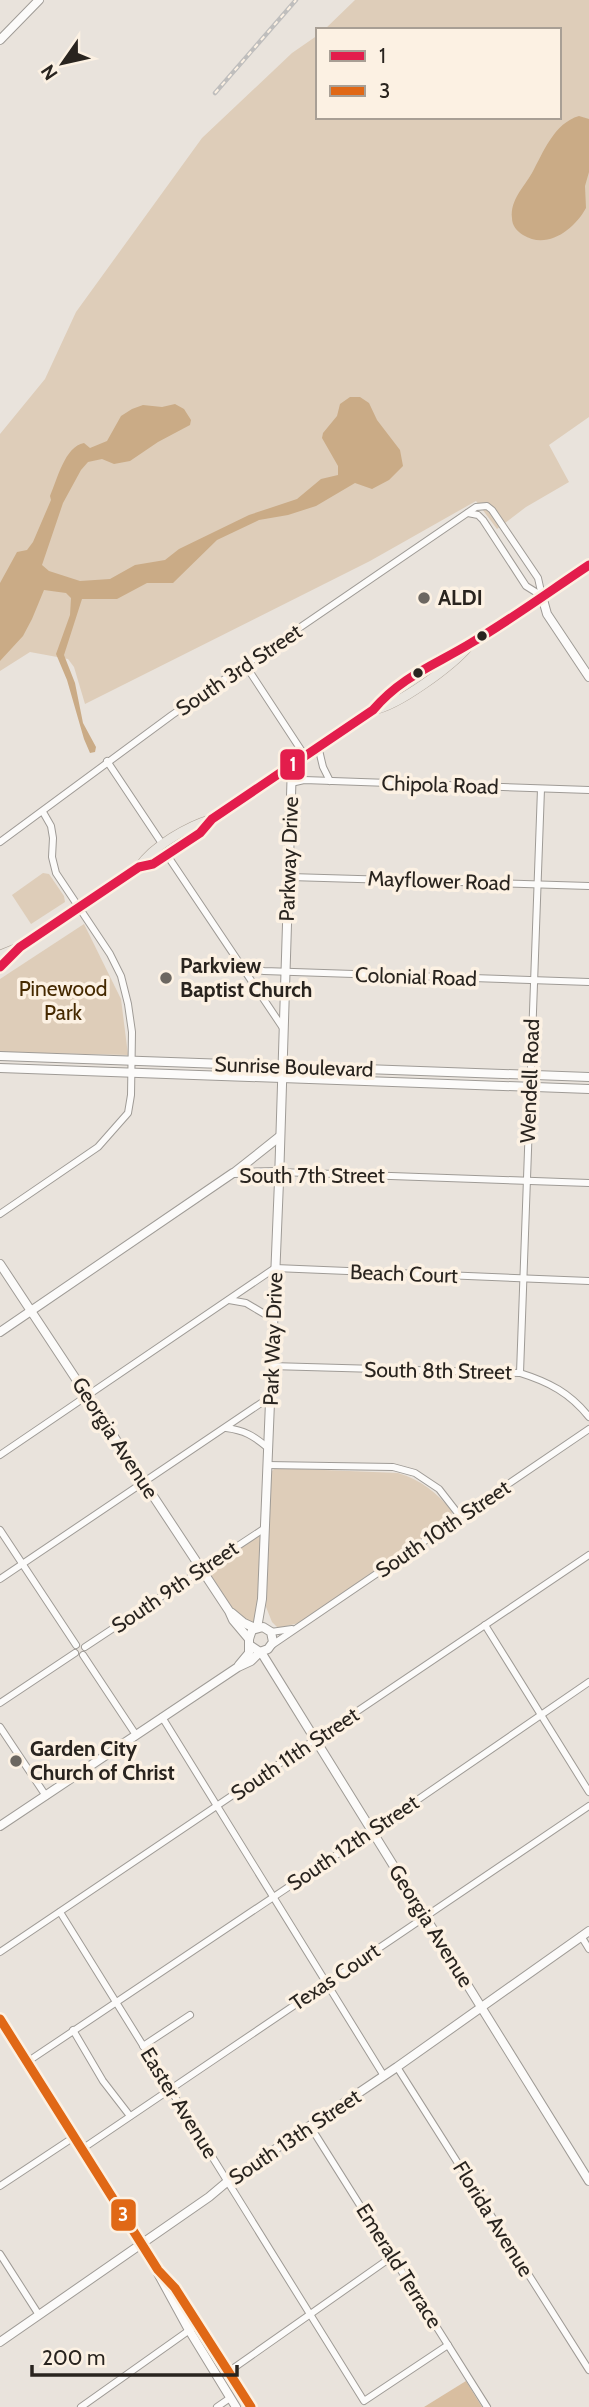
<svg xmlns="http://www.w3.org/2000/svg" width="589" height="2407" font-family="Cabin,sans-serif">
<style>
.green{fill:#decdb9}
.forest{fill:#d8bea0}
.water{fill:#caab86}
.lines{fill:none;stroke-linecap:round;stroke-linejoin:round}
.street-casing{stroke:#9f9b96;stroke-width:8}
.secondary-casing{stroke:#9f9b96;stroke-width:10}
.primary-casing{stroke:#ada398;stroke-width:10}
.street{stroke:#fcfbfa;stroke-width:6}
.secondary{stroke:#fcfbfa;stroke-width:8}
.primary{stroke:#eae6e0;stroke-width:9}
.rail-casing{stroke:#bfbebd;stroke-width:4.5}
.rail{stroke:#fcf1e3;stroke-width:2;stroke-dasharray:5;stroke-linecap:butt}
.bus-1-casing{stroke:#fcf1e3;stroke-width:14}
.bus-2-casing{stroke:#fcf1e3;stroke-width:14}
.bus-1{stroke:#e31d4c;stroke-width:9}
.bus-2{stroke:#e06816;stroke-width:9}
.poi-dot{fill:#6c6761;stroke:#fcf1e3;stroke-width:2.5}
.bus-dot{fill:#29241f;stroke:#fcf1e3;stroke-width:2.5}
.labels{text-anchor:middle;stroke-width:7;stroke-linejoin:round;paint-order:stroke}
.poi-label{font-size:21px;font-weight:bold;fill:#29241f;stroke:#fcf1e3;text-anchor:start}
.street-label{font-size:21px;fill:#29241f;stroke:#fcf1e3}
.park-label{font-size:21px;fill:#452900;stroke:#fcf1e3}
.line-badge{stroke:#fcf1e3;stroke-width:2.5}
.badge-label{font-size:19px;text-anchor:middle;font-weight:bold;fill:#fff}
</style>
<rect width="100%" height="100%" fill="#e9e3dc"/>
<g class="green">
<polygon points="355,0 589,0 589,417 549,445 569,482 526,507 497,529 476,501 370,561 85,704 74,667 68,659 30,652 0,671 0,434 45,379 76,312 202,138 292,53 318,35 318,117 559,117 559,30 324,30"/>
<polygon points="43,873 49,874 64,896 65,902 31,924 12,895"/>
<polygon points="84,924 121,999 128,1055 0,1052 0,979"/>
<path d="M275,1468L398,1473C421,1480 436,1492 452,1511L451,1518L299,1623L278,1628L272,1622L266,1607L271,1472Z"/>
<polygon points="261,1534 259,1601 254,1625 233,1609 207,1569"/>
</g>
<polygon class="forest" points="466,2381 482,2407 424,2407"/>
<g class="water">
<path d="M579,116L589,119V172L585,186L586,208C574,230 547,250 523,235C517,231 512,226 512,218C510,200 524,187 532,173C543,153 554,123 579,116Z"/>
<path d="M350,397H360L369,403L377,420L400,450L403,466L389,480L372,489L355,483L316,506L288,515L259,520L217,540L173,583H147L117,599H82L64,655L75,683L83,723L96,747L95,752L90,753L84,739L67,680L56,654L70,615L71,598L66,593L44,590L32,619L23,636L0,661V583L17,552L27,550L33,542L51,500L50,496C57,480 65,446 84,443L90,448L107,441L121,416L132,409L143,405L162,407L175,404L184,409L191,420L190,425L158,442L130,461L114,464L102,459L88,462L81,470L63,503L42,565L49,571L80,581L110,579L135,565L165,560L179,549L249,515L297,499L321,479L338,475V466L322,438L323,433L337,416L340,404Z"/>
</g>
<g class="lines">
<defs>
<g id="street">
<polyline points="468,513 478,515 483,520 526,586 542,596"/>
<polyline points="246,666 305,756"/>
<polyline points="318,746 323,767 330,781"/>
<polyline points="107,761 163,845"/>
<polyline points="291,783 304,780 589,790"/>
<polyline points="0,842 172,715 476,507 487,506 492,510 538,578 542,596"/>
<polyline points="167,855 283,1028"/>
<polyline points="290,877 589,886"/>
<polyline points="243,968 264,971 589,982"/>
<polyline points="279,1172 589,1183"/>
<polyline points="0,1214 98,1147 128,1113 131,1095 132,1032 128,1004 121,976 110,954 56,873 52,857 53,838 51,826 43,812"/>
<polyline points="229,1300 246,1303 273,1319"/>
<path d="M271,1366L520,1373C549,1382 570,1393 589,1417"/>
<polyline points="520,1373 541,789"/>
<path d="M226,1428C244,1430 254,1436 268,1448"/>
<polyline points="0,1455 275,1268 589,1281"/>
<polyline points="267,1465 393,1467 415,1473 439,1489 460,1516"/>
<polyline points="0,1530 76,1645"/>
<polyline points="0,1579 270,1397"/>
<polyline points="485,1625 589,1792"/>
<polyline points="271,1632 292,1629"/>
<polyline points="272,1645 589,1429"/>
<polyline points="85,1647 265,1528"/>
<polyline points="83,1655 136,1735"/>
<polyline points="0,1703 75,1653"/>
<polyline points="162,1717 384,2076"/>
<polyline points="0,1727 46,1796"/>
<polyline points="60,1912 364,2401 448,2345"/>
<polyline points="581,1936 589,1949"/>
<polyline points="0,1952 589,1555"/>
<polyline points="73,2030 103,2081 130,2116"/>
<polyline points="143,2046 190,2015"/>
<polyline points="27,2062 378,1827 589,1682"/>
<polyline points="397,2067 589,2370"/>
<polyline points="310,2126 487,2407"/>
<polyline points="82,2149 589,1806"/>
<polyline points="0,2186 74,2137"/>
<polyline points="0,2254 39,2315"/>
<polyline points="228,2372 393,2256"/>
<polyline points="81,2407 191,2329"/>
<polyline points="217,2407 230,2398"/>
</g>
<g id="secondary">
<polyline points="0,40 39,0"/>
<polyline points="542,596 547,614 589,677"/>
<polyline points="0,1056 589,1077"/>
<polyline points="0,1068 589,1089"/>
<polyline points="235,1172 279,1137"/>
<polyline points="0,1264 229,1611 233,1620 249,1639"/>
<polyline points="0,1332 233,1173 279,1172"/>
<polyline points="232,1613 244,1623 255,1628"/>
<polyline points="257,1628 262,1599 279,1181 292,764"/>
<polyline points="261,1652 589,2181"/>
<polyline points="239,1665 249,1653 249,1639 252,1630 263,1627 271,1632 273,1642 268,1649 260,1652 251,1646"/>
<polyline points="0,1826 238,1667 251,1661 260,1652"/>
<polyline points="0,2019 142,2244 189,2330 236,2407"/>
<polyline points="163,2276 175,2288 251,2407"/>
<polyline points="0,2342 209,2197 228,2181 397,2067 589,1931"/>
</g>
<g id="primary">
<path d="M373,710C398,706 452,666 469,646"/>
<path d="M139,867C153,846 188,826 212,819"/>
<polyline points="0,955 15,949"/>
<path d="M0,967L20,947L79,907L139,867L153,864L200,833L212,819L373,710C389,687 442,655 469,645L589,565"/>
</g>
</defs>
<use href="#street" class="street-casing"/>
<use href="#secondary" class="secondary-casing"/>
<use href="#primary" class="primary-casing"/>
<use href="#street" class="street"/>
<use href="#secondary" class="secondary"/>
<use href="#primary" class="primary"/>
<defs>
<polyline id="rail" points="215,93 296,0"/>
</defs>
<use href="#rail" class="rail-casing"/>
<use href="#rail" class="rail"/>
<defs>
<path id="bus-1" d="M0,967L20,947L139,867L153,864L200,833L212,819L373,710C402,676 435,665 471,643C512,619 550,591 589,565"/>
<polyline id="bus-2" points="0,2019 158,2270 175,2288 251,2407"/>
</defs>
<use href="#bus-1" class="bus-1-casing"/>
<use href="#bus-2" class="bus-2-casing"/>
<use href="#bus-1" class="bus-1"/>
<use href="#bus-2" class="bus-2"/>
</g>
<g class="poi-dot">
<circle cx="424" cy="598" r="7"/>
<circle cx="166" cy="978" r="7"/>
<circle cx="16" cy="1761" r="7"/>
</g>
<g class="bus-dot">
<circle cx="482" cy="636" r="6"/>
<circle cx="418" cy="673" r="6"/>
</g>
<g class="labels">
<g class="poi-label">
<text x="438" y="605">ALDI</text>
<text x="180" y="973">Parkview<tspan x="180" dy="24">Baptist Church</tspan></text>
<text x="30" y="1756">Garden City<tspan x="30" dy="24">Church of Christ</tspan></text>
</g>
<g class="street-label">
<text transform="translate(239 670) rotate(-34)" y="7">South 3rd Street</text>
<text transform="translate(440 785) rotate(2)" y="7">Chipola Road</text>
<text transform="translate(289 859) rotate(-88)" y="7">Parkway Drive</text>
<text transform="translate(439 881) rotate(2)" y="7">Mayflower Road</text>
<text transform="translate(416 977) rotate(2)" y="7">Colonial Road</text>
<text transform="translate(294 1067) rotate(2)" y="7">Sunrise Boulevard</text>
<text transform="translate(530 1081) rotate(-88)" y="7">Wendell Road</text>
<text x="312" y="1183">South 7th Street</text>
<text transform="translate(404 1274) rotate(2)" y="7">Beach Court</text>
<text transform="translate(273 1339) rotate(-88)" y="7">Park Way Drive</text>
<text transform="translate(438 1371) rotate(1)" y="7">South 8th Street</text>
<text transform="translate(115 1438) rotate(57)" y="7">Georgia Avenue</text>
<text transform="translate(443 1529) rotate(-34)" y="7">South 10th Street</text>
<text transform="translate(175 1587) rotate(-34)" y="7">South 9th Street</text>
<text transform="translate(295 1754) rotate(-34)" y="7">South 11th Street</text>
<text transform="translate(353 1843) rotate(-34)" y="7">South 12th Street</text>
<text transform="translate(431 1926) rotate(58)" y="7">Georgia Avenue</text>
<text transform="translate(335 1977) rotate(-34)" y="7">Texas Court</text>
<text transform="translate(179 2103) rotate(58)" y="7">Easter Avenue</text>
<text transform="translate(295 2137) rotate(-34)" y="7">South 13th Street</text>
<text transform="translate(493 2219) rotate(58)" y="7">Florida Avenue</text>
<text transform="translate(399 2266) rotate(58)" y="7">Emerald Terrace</text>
</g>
<g class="park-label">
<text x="63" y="996">Pinewood<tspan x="63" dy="24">Park</tspan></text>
</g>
</g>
<g class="line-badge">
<rect x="279" y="748" width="27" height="33" rx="7" fill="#e31d4c"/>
<rect x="110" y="2198" width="27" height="34" rx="7" fill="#e06816"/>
</g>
<g class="badge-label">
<text x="293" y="771">1</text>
<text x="123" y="2221">3</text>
</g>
<rect x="316" y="28" width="245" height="91" fill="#fcf1e3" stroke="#a89f95" stroke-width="2"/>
<rect x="330" y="51" width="35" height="10" fill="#e31d4c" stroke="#a89f95" stroke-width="2"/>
<text x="379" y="63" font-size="21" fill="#29241f">1</text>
<rect x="330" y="86" width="35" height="10" fill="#e06816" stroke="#a89f95" stroke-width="2"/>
<text x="379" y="98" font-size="21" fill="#29241f">3</text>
<g transform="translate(63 63) rotate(236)" stroke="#fcf1e3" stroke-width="5" paint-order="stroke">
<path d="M0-5L12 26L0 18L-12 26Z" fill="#29241f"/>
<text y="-10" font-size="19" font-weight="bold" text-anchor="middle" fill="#29241f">N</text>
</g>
<path d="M32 2365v10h205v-10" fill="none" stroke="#29241f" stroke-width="3.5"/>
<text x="42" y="2365" font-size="21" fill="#29241f" stroke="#fcf1e3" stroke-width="5" paint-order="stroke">200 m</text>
</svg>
